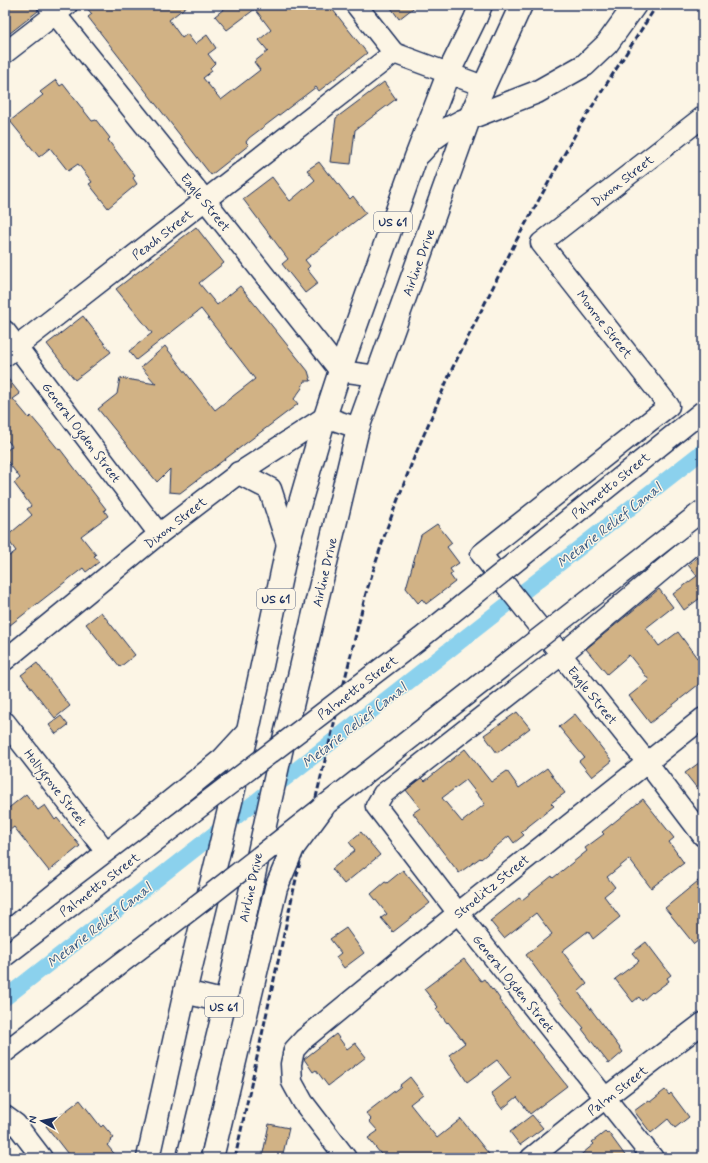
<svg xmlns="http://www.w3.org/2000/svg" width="708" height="1163" font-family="Mynerve,sans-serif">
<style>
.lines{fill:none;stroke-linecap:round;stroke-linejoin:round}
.canal{stroke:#8bd1ed;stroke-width:16}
.building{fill:#d1b285;stroke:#1b2f5e;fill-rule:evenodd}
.minor-casing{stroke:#1b2f5e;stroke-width:23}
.major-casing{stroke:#1b2f5e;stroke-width:25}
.highway-casing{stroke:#1b2f5e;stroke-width:25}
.minor{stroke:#fcf5e5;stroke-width:20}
.major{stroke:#fcf5e5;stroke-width:22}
.highway{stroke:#fcf5e5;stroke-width:22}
.rail{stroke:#1b2f5e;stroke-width:3;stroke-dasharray:6 3;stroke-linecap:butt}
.minor-bridge-casing{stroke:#1b2f5e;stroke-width:23;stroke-linecap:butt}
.highway-bridge-casing{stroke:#1b2f5e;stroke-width:25;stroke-linecap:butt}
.minor-bridge{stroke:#fcf5e5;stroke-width:20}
.highway-bridge{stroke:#fcf5e5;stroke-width:22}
.labels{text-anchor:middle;stroke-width:3;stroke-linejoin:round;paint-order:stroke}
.shield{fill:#fcf5e5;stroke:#5e6a86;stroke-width:1}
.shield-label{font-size:12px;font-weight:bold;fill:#1b2f5e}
.street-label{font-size:13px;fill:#1b2f5e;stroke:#fcf5e5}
.water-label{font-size:14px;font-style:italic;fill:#375882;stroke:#fcf5e5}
</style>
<rect width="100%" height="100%" fill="#fcf5e5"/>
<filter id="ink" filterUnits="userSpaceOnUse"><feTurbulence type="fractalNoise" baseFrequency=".025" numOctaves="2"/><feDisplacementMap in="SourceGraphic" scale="8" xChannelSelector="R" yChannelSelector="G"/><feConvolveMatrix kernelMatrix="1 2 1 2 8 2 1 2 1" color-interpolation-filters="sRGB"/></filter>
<g filter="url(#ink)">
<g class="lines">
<polyline class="canal" points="5,998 703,451"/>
</g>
<g class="building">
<polygon points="5,5 37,5 38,11 5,37"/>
<polygon points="84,5 188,5 169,20 182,38 187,34 195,44 207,35 216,48 208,54 215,63 210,68 212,71 203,78 221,100 260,70 254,62 268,51 259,40 271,30 255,9 227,30 215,16 229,5 329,5 367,53 319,91 316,87 249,138 246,142 249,145 211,175 88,17 92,14"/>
<polygon points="389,5 417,5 399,19"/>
<polygon points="56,80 60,86 63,84 92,121 96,120 110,138 108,140 135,176 133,178 137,184 108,208 89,184 92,182 78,164 68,171 50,148 39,157 10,121 43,95 40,92"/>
<polygon points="384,82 396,99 355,130 351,164 330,162 336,118"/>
<polygon points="319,162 329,175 329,172 350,199 353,196 366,213 305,260 310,266 307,269 318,283 305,293 282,264 288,259 243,199 272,177 290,201 315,180 307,170"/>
<polygon points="196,227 224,263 199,283 217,305 240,286 308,371 311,381 304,381 302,388 294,399 298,404 180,493 169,492 170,469 157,482 98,409 117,394 120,378 156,384 141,367 165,346 215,410 255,379 201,309 136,360 129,351 152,333 116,289"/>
<polygon points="83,316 111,352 75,380 47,344"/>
<polygon points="5,375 20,394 13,399 29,418 31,416 42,429 59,450 60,449 106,509 104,510 108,516 81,536 96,555 94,556 99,562 86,572 83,568 5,629 5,559 16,551 6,537 32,515 27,509 31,506 14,483 20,478 5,458 5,452 12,446 5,437"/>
<polygon points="437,524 452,543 447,547 459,563 450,569 453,573 450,575 455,582 426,604 422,599 418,603 406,588 421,535"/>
<polygon points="703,553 703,596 684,610 673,594 697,576 688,565"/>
<polygon points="659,589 673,607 646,628 659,646 678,632 697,658 703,654 703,681 650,723 629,696 649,680 629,655 607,674 586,649"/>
<polygon points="101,612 135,655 120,667 86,624"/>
<polygon points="37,663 70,706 55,718 21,675"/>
<polygon points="517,712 530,728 497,753 484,735"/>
<polygon points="575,714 612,761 592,777 579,761 584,757 559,727"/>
<polygon points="61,716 68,725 56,734 49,725"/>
<path d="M465,749L491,782L507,771L519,788L547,768L565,793L551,803L554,806L521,832L524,835L514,843L509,836L481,859L480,858L459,873L413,813L420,808L406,790L422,778L425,781ZM466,780L485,804L462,822L442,798Z"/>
<polygon points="703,760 703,796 685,773"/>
<polygon points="26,794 38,810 45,805 55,820 57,818 80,846 49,871 14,827 5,834 5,811"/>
<polygon points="643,799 674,838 669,842 684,863 651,888 629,859 607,877 615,887 604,896 620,917 593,939 588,931 562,951 587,984 578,992 623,1052 609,1064 582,1029 584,1028 564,1005 563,1005 526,955 552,934 536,913 504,938 490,921 519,898 522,900 552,876 553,878 587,851 585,848 604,834 602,832"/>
<polygon points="361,832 380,855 344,884 332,869 355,850 349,842"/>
<polygon points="403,870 430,903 393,932 381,918 387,914 371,894 385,882 387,883"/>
<polygon points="703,877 703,937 694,944 665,908"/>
<polygon points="346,928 364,953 344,968 336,957 341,953 330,939"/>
<polygon points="646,942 671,975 667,978 669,981 653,993 652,992 642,1001 639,997 633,1002 615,979 639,961 632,953"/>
<polygon points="464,959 481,981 484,979 492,990 493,989 500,999 499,1000 567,1086 530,1114 517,1097 502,1109 491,1094 511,1078 497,1060 467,1082 449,1055 465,1043 448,1022 447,1023 436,1009 438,1007 424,989"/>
<polygon points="336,1034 347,1049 355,1043 366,1057 328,1086 316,1070 313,1072 304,1059"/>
<polygon points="410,1077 423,1094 410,1104 437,1138 461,1119 492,1158 384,1158 368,1138 378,1131 369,1121 371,1119 366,1113 401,1086 400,1085"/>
<polygon points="665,1090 669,1095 671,1093 689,1117 675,1128 668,1119 651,1133 634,1111 649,1100 650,1102"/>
<polygon points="80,1100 101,1127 103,1125 114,1138 111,1140 112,1141 107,1145 118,1158 71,1158 46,1126"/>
<polygon points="532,1115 543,1128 520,1145 510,1132"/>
<polygon points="269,1124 289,1128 282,1158 262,1158"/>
<polygon points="605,1132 607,1134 608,1132 627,1158 577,1158 594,1144 592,1142"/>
</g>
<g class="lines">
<defs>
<g id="minor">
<polyline points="48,5 205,200 340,371 377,376"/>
<polyline points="356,5 394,53 483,86"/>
<polyline points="5,53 67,5"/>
<polyline points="703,117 541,243 669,406 481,554 646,761 703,836"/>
<polyline points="5,331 159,534"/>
<polyline points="5,356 394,53"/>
<polyline points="5,660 159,534 239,473 325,417 358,428"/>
<polyline points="5,722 107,853"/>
<polyline points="5,1116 16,1124 42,1158"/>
<polyline points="346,1158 303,1102 292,1082 291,1064 294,1050 304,1039 458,913 703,718"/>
<polyline points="531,1158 605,1098 703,1023"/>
<polyline points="653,1158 458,913 376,806 383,794 561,655 703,536"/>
</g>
<polyline id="major" points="448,74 476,17"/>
<g id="highway">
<polyline points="476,17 481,5"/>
<polyline points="420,153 433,139 447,129 462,121 537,92 585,65 607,44 635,5"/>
<polyline points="239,473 270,489 288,544"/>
<polyline points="5,935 223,759 246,734"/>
<polyline points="185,992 226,1002"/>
<polyline points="148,1158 185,992 248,731 288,544 325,417 340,371 416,157 448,74"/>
<polyline points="188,1158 226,1002 281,752 358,428 469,119 521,5"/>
</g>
</defs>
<use href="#minor" class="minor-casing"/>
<use href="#major" class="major-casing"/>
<use href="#highway" class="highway-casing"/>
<use href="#minor" class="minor"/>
<use href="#major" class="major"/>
<use href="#highway" class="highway"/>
<polyline class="rail" points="235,1158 296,879 366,593 387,528 413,460 452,369 516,241 581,124 657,5"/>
<defs>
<g id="minor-bridge">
<polyline points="5,956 421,638 703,411"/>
<polyline points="5,1052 214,892 703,510"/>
</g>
<polyline id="highway-bridge" points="212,1158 276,888 293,848 324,806"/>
</defs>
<use href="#minor-bridge" class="minor-bridge-casing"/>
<use href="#highway-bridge" class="highway-bridge-casing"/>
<use href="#minor-bridge" class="minor-bridge"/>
<use href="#highway-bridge" class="highway-bridge"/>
</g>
</g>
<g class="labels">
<g class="shield">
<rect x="374" y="212" width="38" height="20" rx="3"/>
<rect x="257" y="589" width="38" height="20" rx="3"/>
<rect x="205" y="997" width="38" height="20" rx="3"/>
</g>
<g class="shield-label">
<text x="393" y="226">US 61</text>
<text x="276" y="603">US 61</text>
<text x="224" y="1011">US 61</text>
</g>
<g class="street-label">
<text transform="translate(622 180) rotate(-38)" y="5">Dixon Street</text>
<text transform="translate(206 202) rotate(51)" y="5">Eagle Street</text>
<text transform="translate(162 234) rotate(-38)" y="5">Peach Street</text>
<text transform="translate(418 262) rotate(-70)" y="5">Airline Drive</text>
<text transform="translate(605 324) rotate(52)" y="5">Monroe Street</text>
<text transform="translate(82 432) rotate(53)" y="5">General Ogden Street</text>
<text transform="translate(610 485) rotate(-39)" y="5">Palmetto Street</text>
<text transform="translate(175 522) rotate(-38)" y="5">Dixon Street</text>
<text transform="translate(324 572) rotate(-77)" y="5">Airline Drive</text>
<text transform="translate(357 687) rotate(-37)" y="5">Palmetto Street</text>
<text transform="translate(593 695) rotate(51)" y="5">Eagle Street</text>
<text transform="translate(56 787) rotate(52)" y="5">Hollygrove Street</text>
<text transform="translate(99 884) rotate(-37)" y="5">Palmetto Street</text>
<text transform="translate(491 886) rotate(-39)" y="5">Stroelitz Street</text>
<text transform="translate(250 887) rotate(-78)" y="5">Airline Drive</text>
<text transform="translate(514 983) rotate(51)" y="5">General Ogden Street</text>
<text transform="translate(617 1090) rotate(-38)" y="5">Palm Street</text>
</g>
<g class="water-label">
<text transform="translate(609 525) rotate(-38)" y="5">Metarie Relief Canal</text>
<text transform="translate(354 725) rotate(-38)" y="5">Metarie Relief Canal</text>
<text transform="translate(99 925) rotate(-38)" y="5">Metarie Relief Canal</text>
</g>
</g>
<rect width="708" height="1163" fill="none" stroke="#fcf5e5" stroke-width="20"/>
<rect x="10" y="10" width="688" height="1143" fill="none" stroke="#1b2f5e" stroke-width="1.5" filter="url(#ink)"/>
<g transform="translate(42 1121) rotate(279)" stroke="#fcf5e5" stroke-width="3" paint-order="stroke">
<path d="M0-3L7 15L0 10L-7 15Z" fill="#1b2f5e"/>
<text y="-6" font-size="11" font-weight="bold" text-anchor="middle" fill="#1b2f5e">N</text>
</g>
</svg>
